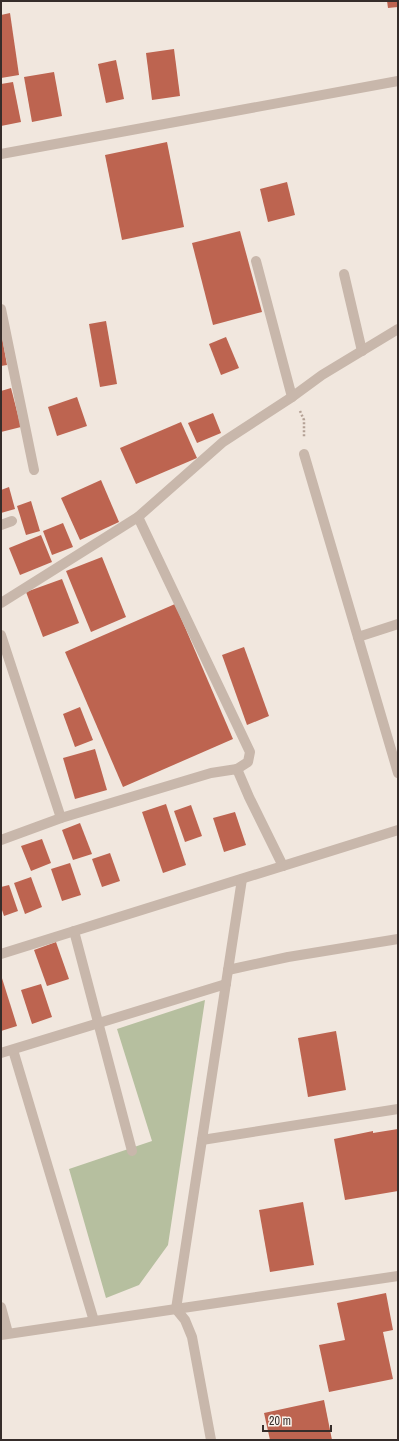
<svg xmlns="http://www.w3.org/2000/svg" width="399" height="1441" font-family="'Archivo Narrow',sans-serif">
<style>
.green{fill:#b6bf9f}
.building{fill:#bd6450}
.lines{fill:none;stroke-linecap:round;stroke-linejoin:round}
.path{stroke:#b4a195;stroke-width:2.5;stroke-dasharray:2 2;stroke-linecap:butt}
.minor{stroke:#c8b7ab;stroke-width:10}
</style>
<rect width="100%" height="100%" fill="#f1e7de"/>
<polygon class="green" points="205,1000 168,1245 139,1285 106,1298 69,1169 152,1141 117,1029"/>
<g class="building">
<polygon points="387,1 398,1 398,7 388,8"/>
<polygon points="10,13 19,75 1,78 1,15"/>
<polygon points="174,49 180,96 152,100 146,53"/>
<polygon points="116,60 124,99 106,103 98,64"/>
<polygon points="54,72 62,116 32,122 24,77"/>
<polygon points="13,82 21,122 1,126 1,84"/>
<polygon points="167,142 184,227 122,240 105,155"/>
<polygon points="287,182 295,215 268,222 260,189"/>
<polygon points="240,231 262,312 213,325 192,243"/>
<polygon points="106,321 117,384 100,387 89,324"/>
<polygon points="1,331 7,365 1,366"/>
<polygon points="226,337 239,368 221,375 209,344"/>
<polygon points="11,388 21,427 1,432 1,391"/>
<polygon points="77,397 87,426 57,436 48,407"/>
<polygon points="213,413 221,433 197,443 188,423"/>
<polygon points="181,422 197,458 136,484 120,448"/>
<polygon points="101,480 119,522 80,540 61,498"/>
<polygon points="9,487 15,509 1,513 1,490"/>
<polygon points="31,501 40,531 26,535 17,506"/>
<polygon points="63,523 73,547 52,555 43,531"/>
<polygon points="41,535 52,562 20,575 9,548"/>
<polygon points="102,557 126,617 91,632 66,571"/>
<polygon points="62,579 79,623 43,637 26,592"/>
<polygon points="175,604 233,739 123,787 65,652"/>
<polygon points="244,647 269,716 247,725 222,655"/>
<polygon points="80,707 93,740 75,747 63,714"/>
<polygon points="95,749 107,790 75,799 63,758"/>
<polygon points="166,804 186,865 163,873 142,812"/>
<polygon points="191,805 202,836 185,842 174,811"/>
<polygon points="235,812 246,845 224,852 213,818"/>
<polygon points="80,823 92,854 73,860 62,830"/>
<polygon points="42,839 51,863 31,871 21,846"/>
<polygon points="110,853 120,881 102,887 92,859"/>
<polygon points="70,863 81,895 62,901 51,869"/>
<polygon points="31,877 42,907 25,914 14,883"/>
<polygon points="9,885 18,911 4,916 1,907 1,887"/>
<polygon points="56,942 69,979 47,986 34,950"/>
<polygon points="1,975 17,1026 1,1031"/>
<polygon points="41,984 52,1017 32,1024 21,990"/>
<polygon points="336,1031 346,1090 308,1097 298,1038"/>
<polygon points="398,1129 398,1191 345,1200 334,1139 373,1131 373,1133"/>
<polygon points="303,1202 314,1265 270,1272 259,1210"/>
<polygon points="386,1293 393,1330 383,1332 393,1379 329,1392 319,1345 345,1340 337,1303"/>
<polygon points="324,1400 332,1440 270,1440 264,1413"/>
</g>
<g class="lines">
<polyline class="path" points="300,411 304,420 304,437"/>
<g class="minor">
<polyline points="1,154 398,81"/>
<polyline points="256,261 292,397"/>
<polyline points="344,274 362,351"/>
<polyline points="1,309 34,470"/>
<polyline points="304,454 398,773"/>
<polyline points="138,517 250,752 248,762 237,769"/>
<polyline points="1,525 12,521"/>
<polyline points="1,603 138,517 223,442 292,397 322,375 398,329"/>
<polyline points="1,635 61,818"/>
<polyline points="358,637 398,624"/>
<polyline points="1,840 61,818 211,773 237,769 249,797 283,866"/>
<polyline points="74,931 132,1151"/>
<polyline points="1,954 398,830"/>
<polyline points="228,970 288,957 398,939"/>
<polyline points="13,1050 94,1321"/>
<polyline points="1,1053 226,984"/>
<polyline points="202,1140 398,1109"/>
<polyline points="1,1307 8,1333"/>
<polyline points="1,1335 398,1276"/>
<polyline points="211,1440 192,1337 185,1320 176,1309 242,879"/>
</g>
</g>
<rect width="399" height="1441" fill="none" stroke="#362d2a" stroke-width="4"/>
<path d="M263 1425v6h68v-6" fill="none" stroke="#362d2a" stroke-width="2"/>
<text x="269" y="1425" font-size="12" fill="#362d2a" stroke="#f9f1ea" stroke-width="3" paint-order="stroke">20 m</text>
</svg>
